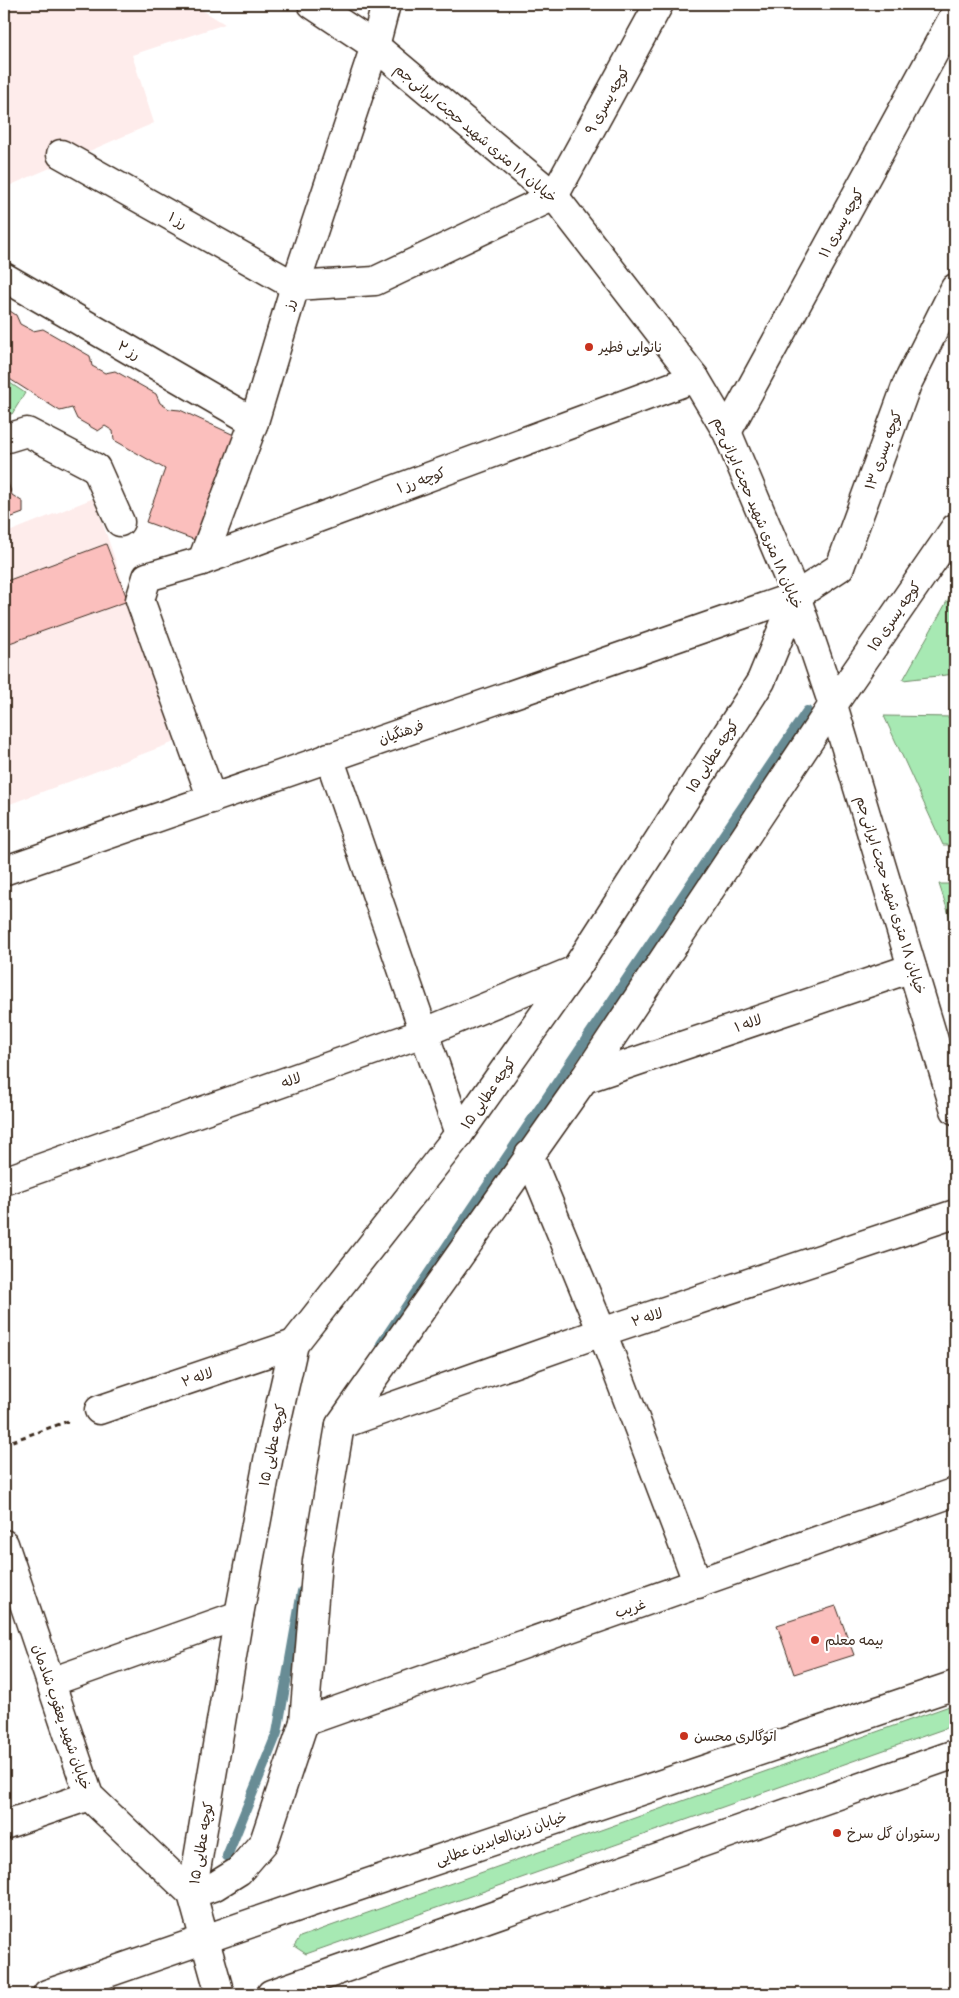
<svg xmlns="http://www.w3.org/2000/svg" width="959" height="1998" font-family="Pangolin,'Playpen Sans Arabic',sans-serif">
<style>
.built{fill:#feeceb}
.green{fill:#a7e9b3;stroke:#718a68}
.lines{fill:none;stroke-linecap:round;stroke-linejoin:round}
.stream{stroke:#678c95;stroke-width:10}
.building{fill:#fbbfbd;stroke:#3b2a1e}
.street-casing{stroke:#3b2a1e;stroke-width:31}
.secondary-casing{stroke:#3b2a1e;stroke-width:31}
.path{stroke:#3b2a1e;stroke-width:3;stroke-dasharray:5 4;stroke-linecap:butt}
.street{stroke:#fff;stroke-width:28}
.secondary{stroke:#fff;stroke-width:28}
.poi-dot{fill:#c8321e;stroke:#fff;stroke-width:2}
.labels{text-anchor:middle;stroke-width:4.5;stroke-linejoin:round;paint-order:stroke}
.street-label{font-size:14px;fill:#3b2a1e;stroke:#fff}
.poi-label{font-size:14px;fill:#3b2a1e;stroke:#fff;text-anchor:start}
</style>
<rect width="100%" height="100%" fill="#fff"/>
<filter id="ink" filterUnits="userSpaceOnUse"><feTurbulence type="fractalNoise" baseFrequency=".02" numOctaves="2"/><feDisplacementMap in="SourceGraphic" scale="10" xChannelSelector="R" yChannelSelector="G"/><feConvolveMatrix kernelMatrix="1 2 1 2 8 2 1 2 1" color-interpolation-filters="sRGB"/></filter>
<g filter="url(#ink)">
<g class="built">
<polygon points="4,4 192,4 225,24 132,55 154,123 4,188"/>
<polygon points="94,498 177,741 10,804 4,803 4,645 128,601 106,544 4,582 4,534"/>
</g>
<g class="green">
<polygon points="4,379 25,393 12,414 4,412"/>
<polygon points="955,587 955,674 903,680"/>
<polygon points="884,716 955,717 955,845 943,845"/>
<polygon points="939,884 955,884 955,933"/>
<polygon points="955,1704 955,1725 306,1954 294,1946 300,1937"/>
</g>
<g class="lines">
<g class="stream">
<polyline points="381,1344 807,711"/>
<polyline points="227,1856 277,1733 302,1591"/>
</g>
</g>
<g class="building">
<polygon points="4,307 16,315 20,324 33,331 43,329 90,356 92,366 105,373 115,371 156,394 160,403 169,409 180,410 234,435 198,541 146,522 165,469 114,440 113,431 105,426 98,431 77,419 72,408 60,411 8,378 4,364"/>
<polygon points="4,481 8,483 12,495 23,502 23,513 4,520"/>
<polygon points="106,544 128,601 4,645 4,582"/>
<polygon points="836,1606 854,1655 794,1674 777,1625"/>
</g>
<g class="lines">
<defs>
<g id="street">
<polyline points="61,154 295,286 375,281 554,196 659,4"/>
<polyline points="4,277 254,422"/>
<polyline points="727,432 955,14"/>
<polyline points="4,439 27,432 96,468 120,522"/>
<polyline points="202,561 254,422 295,286 375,46 386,4"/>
<polyline points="329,757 459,1134"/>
<polyline points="212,799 140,600 147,577 202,561 695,378"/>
<polyline points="6,870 796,596 840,567 907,384 955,288"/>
<polyline points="584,1079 912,968"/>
<polyline points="529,1155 602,1332 698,1584"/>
<polyline points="4,1181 423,1033 575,970"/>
<polyline points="99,1410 294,1344"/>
<polyline points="340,1425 602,1332 955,1214"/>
<polyline points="51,1682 239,1615"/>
<polyline points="304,1722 955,1492"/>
<polyline points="4,1825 89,1796"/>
<polyline points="192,1894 215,1886 239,1871 264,1842 304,1722 317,1561 340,1425 584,1079 833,705 955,528"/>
<polyline points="192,1894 239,1615 269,1455 294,1344 459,1134 575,970 761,681 796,596"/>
</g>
<g id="secondary">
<polyline points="312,4 375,46 554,196 695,378 727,432 796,596 833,705 955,1110"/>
<polyline points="4,1544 89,1796 192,1894 220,1994"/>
<polyline points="47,1994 309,1903 955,1685"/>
<polyline points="271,1994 955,1754"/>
</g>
</defs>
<use href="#street" class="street-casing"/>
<use href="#secondary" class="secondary-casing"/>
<polyline class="path" points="4,1444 71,1420"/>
<use href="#street" class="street"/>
<use href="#secondary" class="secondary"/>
</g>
</g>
<g class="poi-dot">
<circle cx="589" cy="347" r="5"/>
<circle cx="815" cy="1640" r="5"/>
<circle cx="684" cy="1736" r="5"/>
<circle cx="837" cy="1833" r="5"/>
</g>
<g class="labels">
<g class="street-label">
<text transform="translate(607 100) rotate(-61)" y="5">کوچه یسری ۹</text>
<text transform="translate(476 133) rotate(40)" y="5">خیابان ۱۸ متری شهید حجت ایرانی‌جم</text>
<text transform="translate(178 220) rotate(30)" y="5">رز ۱</text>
<text transform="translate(841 223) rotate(-61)" y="5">کوچه یسری ۱۱</text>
<text transform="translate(289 304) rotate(-73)" y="5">رز</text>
<text transform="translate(129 350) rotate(30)" y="5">رز ۲</text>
<text transform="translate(883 450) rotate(-70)" y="5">کوچه یسری ۱۳</text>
<text transform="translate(421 480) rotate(-20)" y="5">کوچه رز ۱</text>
<text transform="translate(758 513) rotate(67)" y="5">خیابان ۱۸ متری شهید حجت ایرانی‌جم</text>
<text transform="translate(894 616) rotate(-55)" y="5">کوچه یسری ۱۵</text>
<text transform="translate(401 732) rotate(-19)" y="5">فرهنگیان</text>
<text transform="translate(712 756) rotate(-57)" y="5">کوچه عطایی ۱۵</text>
<text transform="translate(891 895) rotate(73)" y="5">خیابان ۱۸ متری شهید حجت ایرانی‌جم</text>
<text transform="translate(748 1023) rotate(-19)" y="5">لاله ۱</text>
<text transform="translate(291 1080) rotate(-19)" y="5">لاله</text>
<text transform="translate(488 1093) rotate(-55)" y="5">کوچه عطایی ۱۵</text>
<text transform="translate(647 1317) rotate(-18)" y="5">لاله ۲</text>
<text transform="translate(197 1377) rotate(-19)" y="5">لاله ۲</text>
<text transform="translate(272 1445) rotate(-78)" y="5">کوچه عطایی ۱۵</text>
<text transform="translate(630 1608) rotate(-19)" y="5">غریب</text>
<text transform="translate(62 1717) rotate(71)" y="5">خیابان شهید یعقوب شادمان</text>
<text transform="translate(501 1838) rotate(-19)" y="5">خیابان زین‌العابدین عطایی</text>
<text transform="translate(201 1843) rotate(-80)" y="5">کوچه عطایی ۱۵</text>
</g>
<g class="poi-label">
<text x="599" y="352">نانوایی فطیر</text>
<text x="825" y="1645">بیمه معلم</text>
<text x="694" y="1741">اتوگالری محسن</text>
<text x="847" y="1838">رستوران گل سرخ</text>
</g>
</g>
<rect width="959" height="1998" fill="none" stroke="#fff" stroke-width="20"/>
<rect x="10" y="10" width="939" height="1978" fill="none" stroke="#3b2a1e" stroke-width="2" filter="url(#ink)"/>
</svg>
